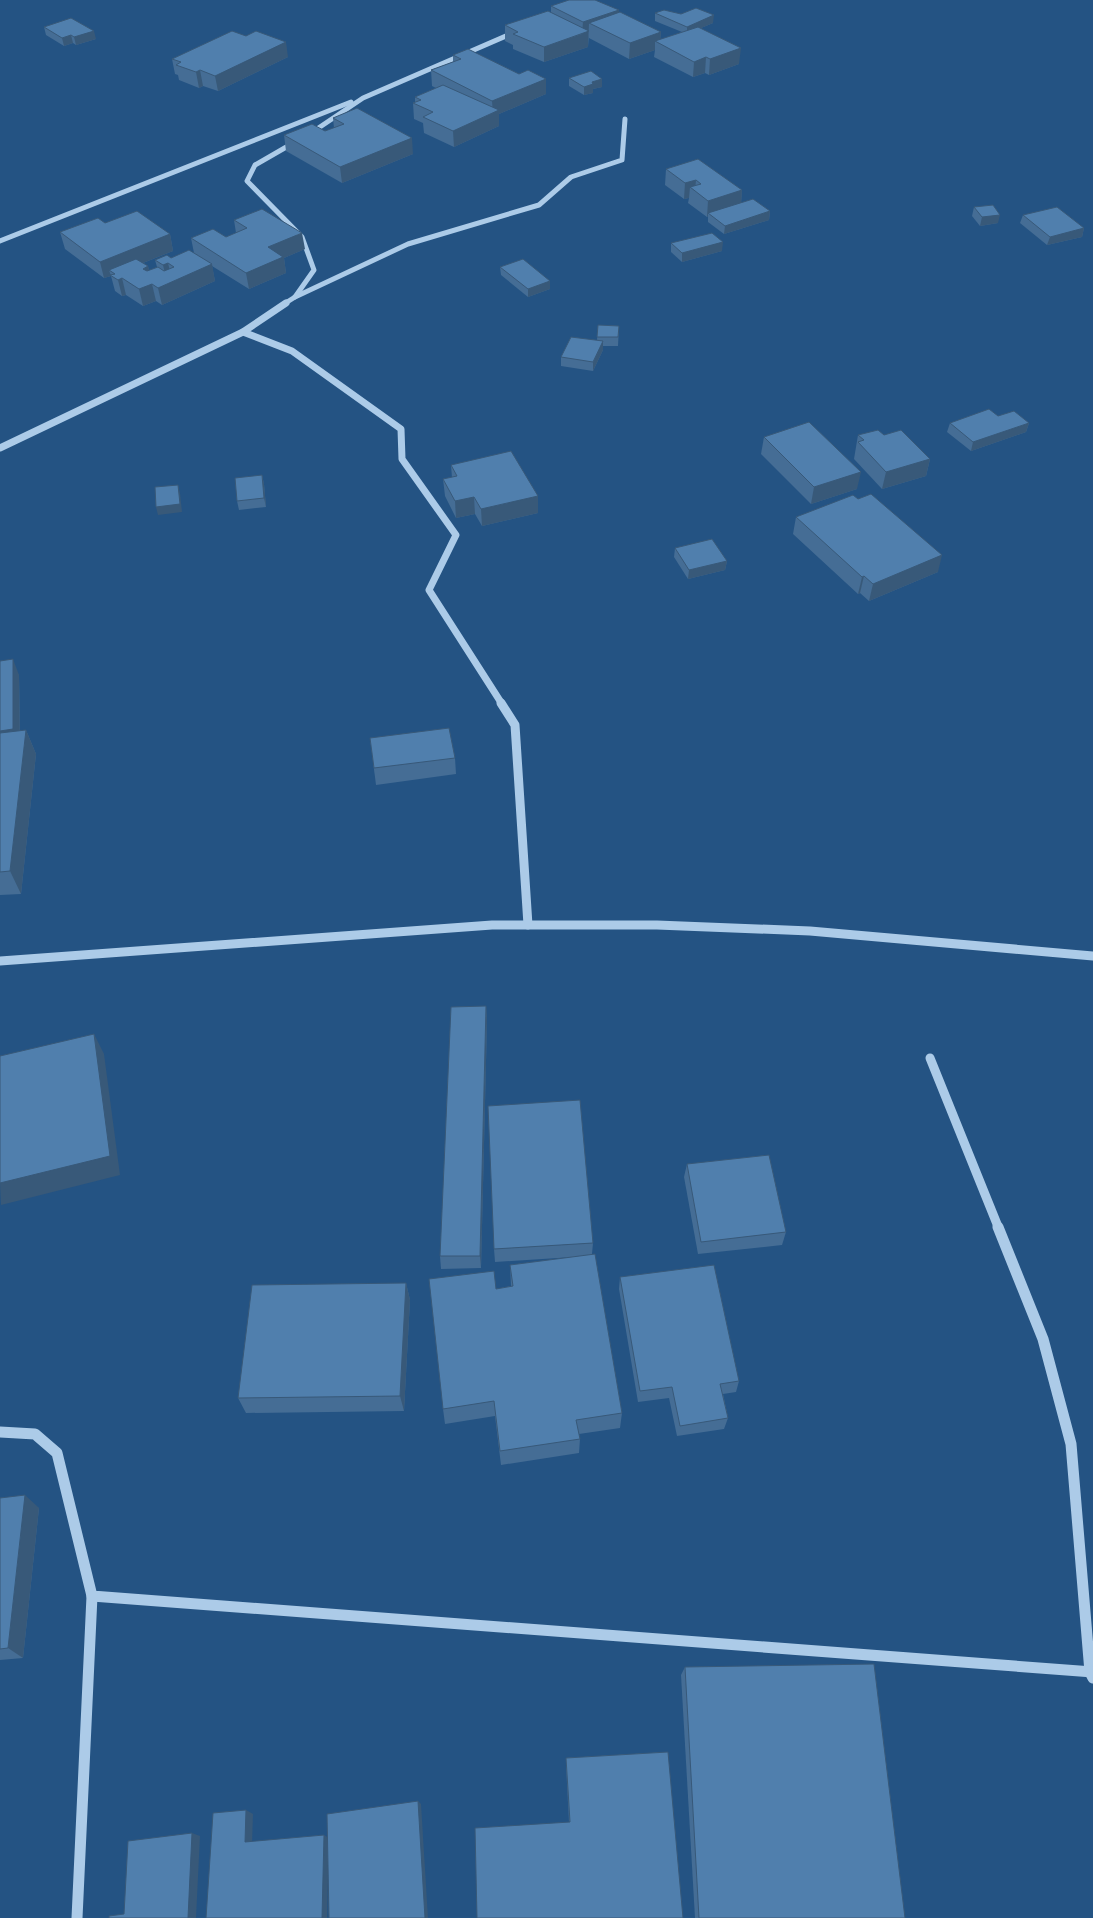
<svg xmlns="http://www.w3.org/2000/svg" width="1093" height="1918" font-family="'Asap Condensed',sans-serif">
<style>
.lines{fill:none;stroke-linecap:round;stroke-linejoin:round}
.minor-far3{stroke:#accbe8;stroke-width:5}
.minor-far2{stroke:#accbe8;stroke-width:7}
.minor-far1{stroke:#accbe8;stroke-width:9}
.minor{stroke:#accbe8;stroke-width:11}
.wall{fill:#456d95}
.shaded-wall{fill:#385979}
.building{fill:#507fad;stroke:#385979}
</style>
<rect width="100%" height="100%" fill="#245383"/>
<g class="lines">
<g class="minor-far3">
<polyline points="311,133 363,98 515,32"/>
<polyline points="0,241 351,102"/>
<polyline points="295,297 408,244 539,205 571,177 622,160 625,119"/>
<polyline points="284,304 295,297 314,270 302,237 247,181 255,165 295,142"/>
</g>
<g class="minor-far2">
<polyline points="243,332 292,351 401,429 402,459 456,535 429,590 502,704"/>
<polyline points="0,448 243,332 286,303"/>
</g>
<g class="minor-far1">
<polyline points="501,703 515,725 528,925"/>
<polyline points="0,961 492,925 657,925 810,931 1093,956"/>
<polyline points="930,1058 999,1229"/>
</g>
<g class="minor">
<polyline points="998,1227 1043,1339 1071,1444 1090,1672 1093,1678"/>
<polyline points="0,1432 35,1434 57,1453 92,1596 1093,1672"/>
<polyline points="77,1918 92,1596"/>
</g>
</g>
<g class="wall">
<polygon points="551,6 619,13 661,32 660,40 682,32 655,21 655,13 713,23 701,28 739,64 709,75 705,73 693,77 654,57 655,50 629,59 589,38 589,35 588,47 544,62 513,49 513,45 505,41 505,25 551,13"/>
<polygon points="44,27 96,39 76,45 73,43 64,46 46,35"/>
<polygon points="453,55 519,74 546,94 499,114 499,126 454,147 424,133 423,123 414,119 413,103 415,102 415,97 436,88 432,86 431,70 453,62"/>
<polygon points="288,57 218,91 203,86 199,88 179,80 178,75 175,74 172,59"/>
<polygon points="569,78 602,79 602,87 593,89 593,93 584,95 569,86"/>
<polygon points="333,118 413,154 342,183 286,151 284,135 325,131 334,128"/>
<polygon points="666,169 742,190 741,203 770,211 769,220 724,234 708,222 708,216 707,217 688,203 689,198 684,199 665,185"/>
<polygon points="974,207 998,223 980,226 972,216"/>
<polygon points="1023,215 1084,228 1082,237 1047,245 1020,223"/>
<polygon points="234,220 305,249 284,258 286,273 249,289 212,266 215,281 162,305 156,301 143,306 126,295 122,296 115,291 111,276 104,278 65,249 60,232 105,223 170,234 173,251 143,263 148,266 149,271 157,267 155,260 171,258 194,253 191,238 226,237 236,233"/>
<polygon points="671,243 722,251 682,262 671,252"/>
<polygon points="500,267 550,281 550,289 528,297 501,275"/>
<polygon points="598,325 619,326 618,346 603,346 603,350 593,371 561,366 561,357 597,340"/>
<polygon points="998,416 1029,423 1026,432 971,451 947,432 950,423"/>
<polygon points="858,435 884,435 930,459 926,476 882,489 854,459"/>
<polygon points="764,437 857,489 811,504 761,454"/>
<polygon points="451,465 538,496 538,513 482,526 475,514 456,518 445,496 443,479 452,478"/>
<polygon points="262,475 264,484 266,507 239,510 237,501"/>
<polygon points="796,517 938,572 869,601 860,593 858,594 793,534"/>
<polygon points="675,548 727,561 725,570 688,579 674,557"/>
<polygon points="0,661 19,675 20,731 26,730 36,754 21,894 0,895"/>
<polygon points="370,738 455,758 456,774 376,785"/>
<polygon points="486,1006 487,1021 481,1268 441,1269 440,1256"/>
<polygon points="687,1164 786,1232 782,1245 698,1254 684,1177"/>
<polygon points="593,1243 592,1254 622,1413 620,1428 579,1434 580,1439 579,1453 501,1465 495,1416 445,1424 443,1409 496,1289 511,1286 510,1265 573,1257 495,1262 494,1249"/>
<polygon points="620,1277 739,1381 736,1392 723,1394 728,1418 724,1429 677,1436 669,1398 638,1402 619,1289"/>
<polygon points="406,1283 410,1300 404,1411 246,1413 238,1398"/>
<polygon points="0,1498 39,1508 23,1658 0,1660"/>
<polygon points="685,1667 905,1918 695,1918 681,1675"/>
<polygon points="668,1752 569,1822 566,1765 566,1758"/>
</g>
<g class="shaded-wall">
<polygon points="619,10 618,25 589,23 588,47 544,62 544,47 582,34 583,22"/>
<polygon points="714,15 713,23 687,34 687,27"/>
<polygon points="94,31 96,39 76,45 74,37"/>
<polygon points="661,32 660,44 655,41 655,50 629,59 630,43"/>
<polygon points="71,35 73,43 64,46 62,38"/>
<polygon points="286,42 288,57 218,91 215,76"/>
<polygon points="741,48 739,64 709,75 710,59"/>
<polygon points="706,57 705,73 693,77 694,62"/>
<polygon points="200,70 203,86 199,88 196,72"/>
<polygon points="546,79 546,94 499,114 499,126 454,147 453,131 493,113 492,101"/>
<polygon points="602,79 602,87 593,89 593,93 584,95 584,87 592,82"/>
<polygon points="412,138 413,154 342,183 340,167"/>
<polygon points="696,180 695,191 690,187 689,198 684,199 685,183"/>
<polygon points="742,190 741,206 708,213 708,216 707,217 708,201"/>
<polygon points="770,211 769,220 724,234 725,226"/>
<polygon points="1000,215 998,223 980,226 982,217"/>
<polygon points="1084,228 1082,237 1047,245 1050,237"/>
<polygon points="302,233 305,249 284,258 286,273 249,289 246,273 268,247"/>
<polygon points="170,234 173,251 115,274 109,270 111,276 104,278 100,262"/>
<polygon points="723,242 722,251 682,262 682,253"/>
<polygon points="168,263 172,280 167,282 163,265"/>
<polygon points="212,264 215,281 162,305 158,288"/>
<polygon points="148,266 152,283 143,269"/>
<polygon points="122,278 126,295 122,296 118,280"/>
<polygon points="550,281 550,289 528,297 528,289"/>
<polygon points="152,284 156,301 143,306 139,289"/>
<polygon points="603,341 603,350 593,371 593,362"/>
<polygon points="1029,423 1026,432 971,451 973,442"/>
<polygon points="930,459 926,476 882,489 886,472"/>
<polygon points="861,472 857,489 811,504 814,487"/>
<polygon points="262,475 264,484 266,507 264,498"/>
<polygon points="178,485 180,493 182,512 158,515 156,507"/>
<polygon points="538,496 538,513 482,526 481,509"/>
<polygon points="474,497 475,514 456,518 455,501"/>
<polygon points="942,555 938,572 869,601 873,584"/>
<polygon points="727,561 725,570 688,579 689,570"/>
<polygon points="864,576 860,593 858,594 862,577"/>
<polygon points="13,659 19,675 20,745 0,749 0,731"/>
<polygon points="26,730 36,754 21,894 10,871"/>
<polygon points="486,1006 487,1021 481,1268 480,1256"/>
<polygon points="94,1034 104,1054 120,1175 1,1205 0,1183"/>
<polygon points="406,1283 410,1300 404,1411 400,1396"/>
<polygon points="25,1495 39,1508 23,1658 8,1648"/>
<polygon points="418,1801 421,1804 428,1918 425,1918"/>
<polygon points="246,1810 253,1814 252,1845 245,1842"/>
<polygon points="192,1833 200,1836 196,1918 188,1918"/>
<polygon points="324,1835 329,1838 327,1918 322,1918"/>
</g>
<g class="building">
<polygon points="569,0 595,0 619,10 583,22 551,6"/>
<polygon points="696,8 714,15 687,27 655,13 664,10 681,14"/>
<polygon points="548,11 589,31 544,47 513,34 518,32 505,25"/>
<polygon points="620,12 661,32 630,43 589,23"/>
<polygon points="71,18 94,31 74,37 71,35 62,38 44,27"/>
<polygon points="698,27 741,48 710,59 706,57 694,62 655,41"/>
<polygon points="232,31 246,36 256,31 286,42 215,76 200,70 196,72 176,65 181,62 172,59"/>
<polygon points="468,49 519,74 528,70 546,79 492,101 431,70 461,59 453,55"/>
<polygon points="591,71 602,79 592,82 593,84 584,87 569,78"/>
<polygon points="443,85 499,110 453,131 423,117 433,112 413,103 421,100 415,97"/>
<polygon points="357,108 412,138 340,167 284,135 312,124 325,131 344,124 333,118"/>
<polygon points="698,159 742,190 708,201 690,187 701,184 696,180 685,183 666,169"/>
<polygon points="753,199 770,211 725,226 708,213"/>
<polygon points="993,205 1000,215 982,217 974,207"/>
<polygon points="1057,207 1084,228 1050,237 1023,215"/>
<polygon points="262,209 302,233 268,247 283,257 246,273 191,238 213,229 226,237 247,228 234,220"/>
<polygon points="137,211 170,234 100,262 60,232 98,218 105,223"/>
<polygon points="712,233 723,242 682,253 671,243"/>
<polygon points="189,250 212,264 158,288 152,284 139,289 122,278 118,280 110,275 115,274 109,270 136,259 148,266 143,269 147,271 158,267 164,271 174,267 168,263 163,265 155,260 167,255 171,258"/>
<polygon points="523,259 550,281 528,289 500,267"/>
<polygon points="598,325 619,326 618,337 597,337"/>
<polygon points="571,337 603,341 593,362 561,357"/>
<polygon points="989,409 998,416 1014,411 1029,423 973,442 950,423"/>
<polygon points="809,422 861,472 814,487 764,437"/>
<polygon points="878,430 884,435 901,430 930,459 886,472 858,442 864,440 858,435"/>
<polygon points="511,451 538,496 481,509 474,497 455,501 443,479 457,476 451,465"/>
<polygon points="262,475 264,498 237,501 235,478"/>
<polygon points="178,485 180,504 156,507 155,487"/>
<polygon points="871,494 942,555 873,584 864,576 862,577 796,517 853,495 858,499"/>
<polygon points="712,539 727,561 689,570 675,548"/>
<polygon points="13,659 13,729 0,731 0,661"/>
<polygon points="449,728 455,758 374,768 370,738"/>
<polygon points="26,730 10,871 0,872 0,733"/>
<polygon points="486,1006 480,1256 440,1256 451,1007"/>
<polygon points="94,1034 110,1156 0,1183 0,1056"/>
<polygon points="580,1100 593,1243 494,1249 488,1106"/>
<polygon points="769,1155 786,1232 701,1242 687,1164"/>
<polygon points="595,1254 622,1413 576,1420 580,1439 500,1451 494,1401 443,1409 429,1279 494,1271 496,1289 513,1286 510,1265"/>
<polygon points="714,1265 739,1381 720,1384 728,1418 680,1426 672,1387 640,1391 620,1277"/>
<polygon points="406,1283 400,1396 238,1398 252,1285"/>
<polygon points="25,1495 8,1648 0,1649 0,1498"/>
<polygon points="874,1664 905,1918 699,1918 685,1667"/>
<polygon points="668,1752 683,1918 477,1918 475,1828 570,1822 566,1758"/>
<polygon points="418,1801 425,1918 329,1918 327,1814"/>
<polygon points="246,1810 245,1842 324,1835 322,1918 206,1918 213,1813"/>
<polygon points="192,1833 188,1918 109,1918 109,1916 124,1914 128,1841"/>
</g>
</svg>
